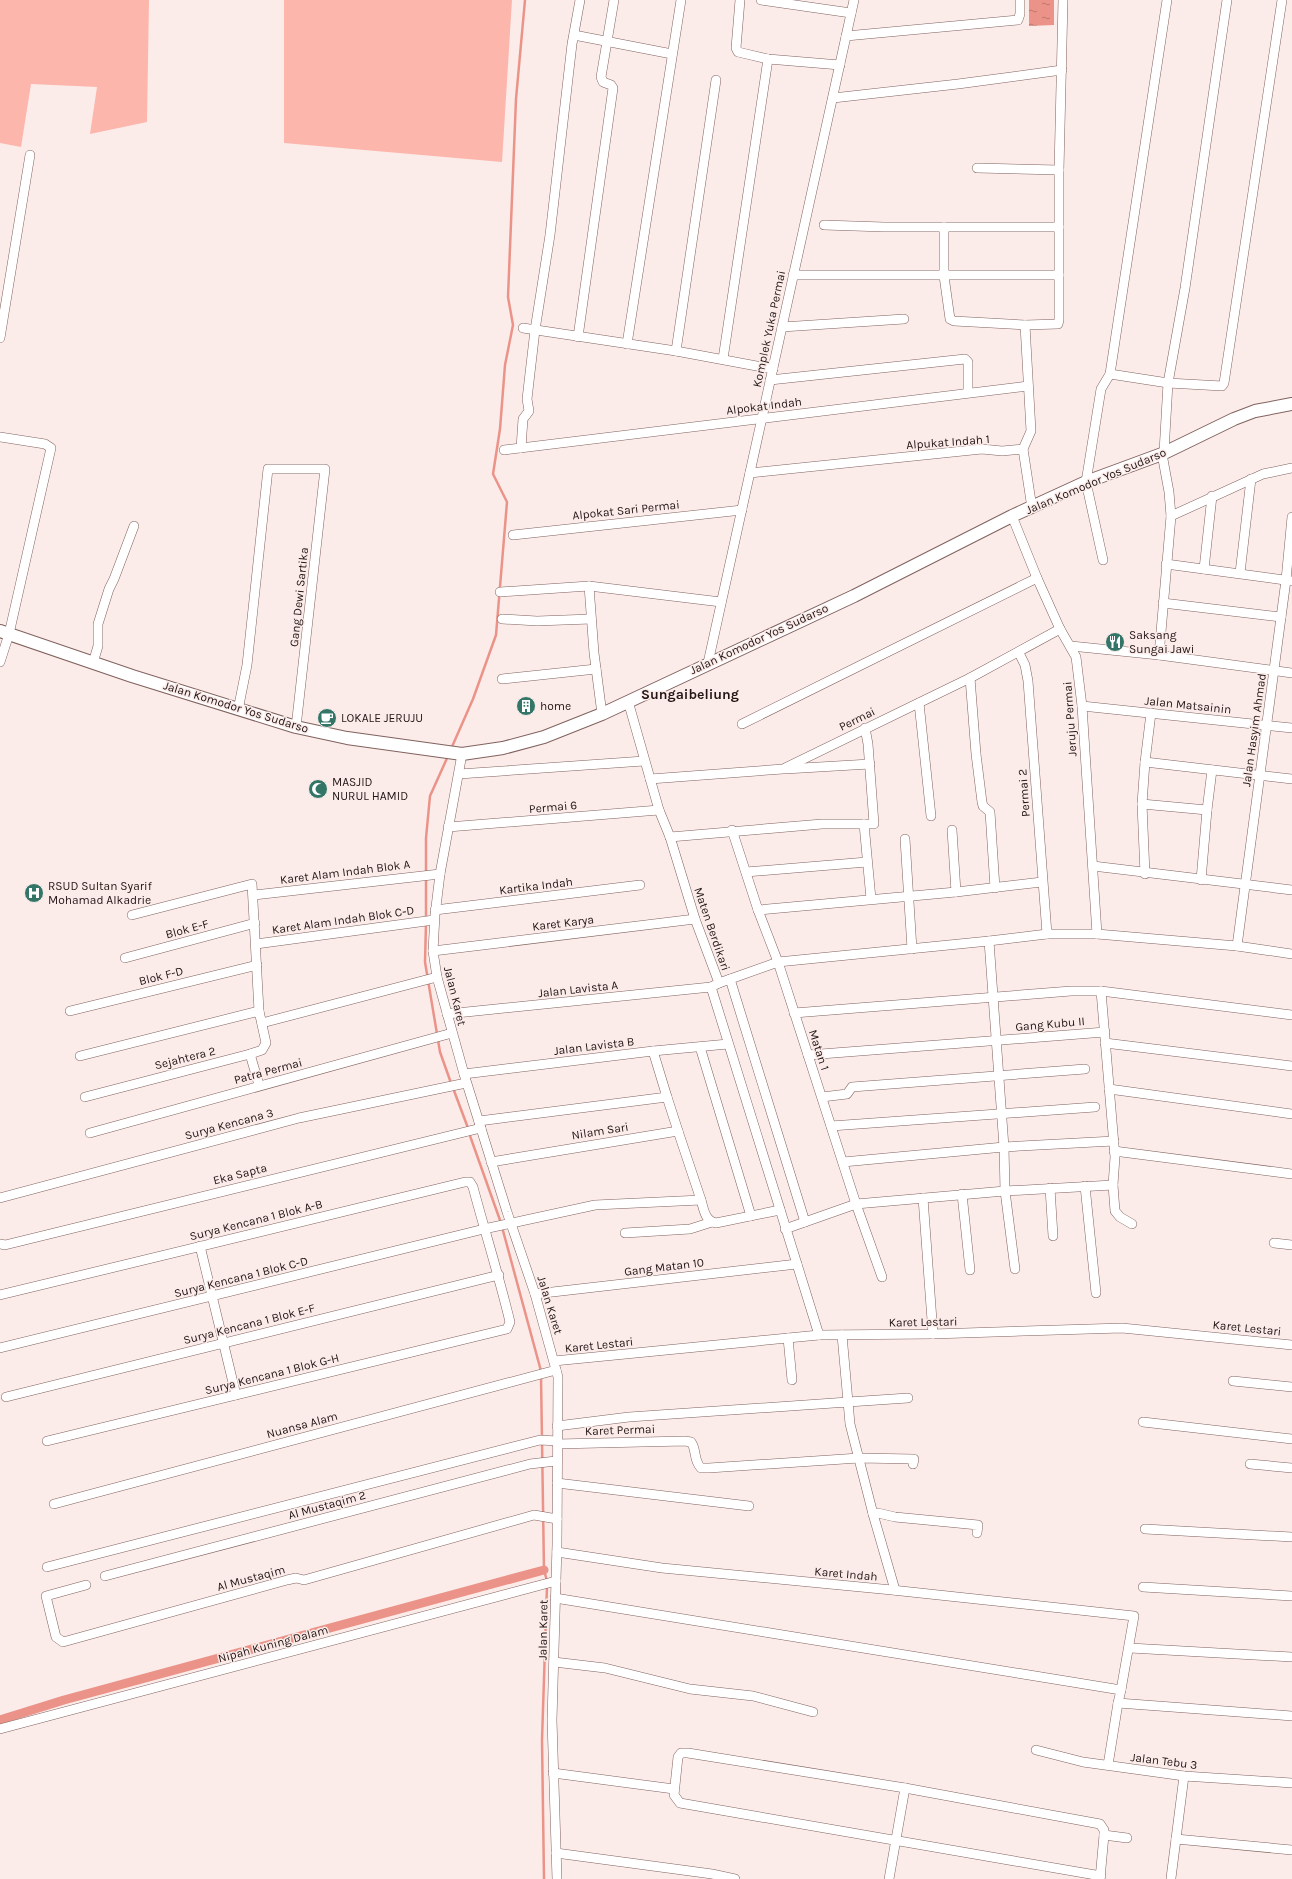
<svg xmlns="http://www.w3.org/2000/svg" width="1292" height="1879" font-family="Karla,sans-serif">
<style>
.grass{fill:#fcb6ac}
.water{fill:url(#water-ripples)}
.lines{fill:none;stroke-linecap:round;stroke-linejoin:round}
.stream{stroke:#eb9388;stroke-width:2.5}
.canal{stroke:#eb9388;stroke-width:9}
.street-casing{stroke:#81625e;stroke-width:10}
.secondary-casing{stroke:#81625e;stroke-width:14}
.street{stroke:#fff;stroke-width:9}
.secondary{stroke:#fff;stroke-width:12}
.labels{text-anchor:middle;stroke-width:3;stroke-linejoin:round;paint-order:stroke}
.street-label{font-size:12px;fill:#211513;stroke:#fbecea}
.poi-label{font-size:12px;fill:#211513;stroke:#fbecea;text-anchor:start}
.quarter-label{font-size:14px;font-weight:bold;fill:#211513;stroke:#fbecea}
</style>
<defs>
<pattern id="water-ripples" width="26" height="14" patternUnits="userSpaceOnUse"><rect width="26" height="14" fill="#eb9388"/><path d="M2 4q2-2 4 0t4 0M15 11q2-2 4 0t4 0" fill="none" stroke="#be776e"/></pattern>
</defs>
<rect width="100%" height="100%" fill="#fbecea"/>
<g class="grass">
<polygon points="0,0 149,0 147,122 90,134 97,87 31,84 21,147 0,143"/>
<polygon points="284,0 512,0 502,162 284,143"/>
</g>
<polygon class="water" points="1029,0 1054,0 1054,25 1029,26"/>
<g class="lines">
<g class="stream">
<polyline points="451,749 473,699 496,635 507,502 493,474 500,429 505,365 513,325 508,297 516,99 525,0"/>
<polyline points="426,918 426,838 430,796 448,756"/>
<polyline points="426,923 425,962 440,1052 451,1083"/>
<polyline points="453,1088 468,1128"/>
<polyline points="469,1133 501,1223"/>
<polyline points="502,1227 541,1371"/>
<polyline points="541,1376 544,1570 547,1581"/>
<polyline points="544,1879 542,1740 547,1586"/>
</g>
<polyline class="canal" points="0,1720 64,1700 544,1570"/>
<defs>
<g id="street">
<polyline points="740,0 736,48 738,52 768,59 840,65"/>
<polyline points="761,0 851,13"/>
<polyline points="574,35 672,54"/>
<polyline points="846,36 1018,20 1020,14 1020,0"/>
<polyline points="833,98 958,84 1062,70"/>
<polyline points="977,168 1059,170"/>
<polyline points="824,225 884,227 1059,227"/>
<polyline points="944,227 944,276 950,319 954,321 1025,325 1058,324 1059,320 1059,170 1063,0"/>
<polyline points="793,275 1059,275"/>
<polyline points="782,327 904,319"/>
<polyline points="523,328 676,351 773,369"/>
<polyline points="578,337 613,88 611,85 603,82 601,77 614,0"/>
<polyline points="0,338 30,155"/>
<polyline points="627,344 681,0"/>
<polyline points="676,351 716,80"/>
<polyline points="723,359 768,59"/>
<polyline points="1110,374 1168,383 1222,386 1224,383 1282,0"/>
<polyline points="770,380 965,359 968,362 968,392"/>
<polyline points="0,437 45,444 51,448 9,634 0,662"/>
<polyline points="521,448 523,419 529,411 527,399 535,330 550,235 572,44 580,0"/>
<polyline points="1023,449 1032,508"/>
<polyline points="504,450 1028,386"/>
<polyline points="1164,452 1168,383 1185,288 1227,0"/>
<polyline points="750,473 982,449 1002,451 1023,449 1031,431 1025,325"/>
<polyline points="1012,516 1037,578 1060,629 1076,657 1082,706 1097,934"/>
<polyline points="1171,516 1263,474 1292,468"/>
<polyline points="513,535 742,510"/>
<polyline points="1103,560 1086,482 1101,389 1110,374 1167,0"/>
<polyline points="1166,564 1292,581"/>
<polyline points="1204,569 1212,496"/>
<polyline points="1240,573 1251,479"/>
<polyline points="589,586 594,653 602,714"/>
<polyline points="500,592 589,586 721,602"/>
<polyline points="1163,603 1281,617"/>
<polyline points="502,619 537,621 591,619"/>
<polyline points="1071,646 1159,655 1292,673"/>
<polyline points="1019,653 1025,665 1028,681 1047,934"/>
<polyline points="1159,655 1171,516 1169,492 1162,454"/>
<polyline points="93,663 98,646 98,624 109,589 114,579 134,526"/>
<polyline points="708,663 854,0"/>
<polyline points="970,678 976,754 982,802 983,806 990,812 995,888"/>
<polyline points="502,679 596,669"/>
<polyline points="628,701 659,810 670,837 695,919 719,983 711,987 819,1335"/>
<polyline points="919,703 931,816"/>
<polyline points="1082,706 1292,728"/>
<polyline points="238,710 247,665 268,469 325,469 296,727"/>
<polyline points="742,724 1037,578"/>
<polyline points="462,754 440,874 435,915 433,951 437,977 464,1074 507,1212 535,1294 558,1377 557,1545 552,1720 557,1879"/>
<polyline points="1145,762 1292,779"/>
<polyline points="785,769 870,764"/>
<polyline points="459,774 644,761"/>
<polyline points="650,779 783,769 970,678 1060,629"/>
<polyline points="1142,804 1207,810"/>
<polyline points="864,824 871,899"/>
<polyline points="448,827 659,810"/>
<polyline points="732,830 758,910 778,962 856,1204 882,1277"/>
<polyline points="952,830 956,892"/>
<polyline points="670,837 822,824 874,824 868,744 865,728"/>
<polyline points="905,839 912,949"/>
<polyline points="1093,866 1292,890"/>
<polyline points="746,872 867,862"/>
<polyline points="1145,874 1142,804 1145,762 1151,713"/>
<polyline points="1201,880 1207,810 1212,770"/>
<polyline points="254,895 440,874"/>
<polyline points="435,910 640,885"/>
<polyline points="758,910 956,892 1042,882"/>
<polyline points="132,915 252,884 259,1011"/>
<polyline points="989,941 1004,1147 1005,1191 1015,1269"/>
<polyline points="256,944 434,920"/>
<polyline points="1237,946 1286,580 1292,517"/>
<polyline points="433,951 695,919"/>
<polyline points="125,958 255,923"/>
<polyline points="730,979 805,1222"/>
<polyline points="719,983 778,962 989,941 1047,934 1097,934 1237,946 1292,954"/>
<polyline points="1101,991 1115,1157 1113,1185 1115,1211 1120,1217 1132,1224"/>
<polyline points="70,1011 257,965"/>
<polyline points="794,1013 1071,991 1101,991 1292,1015"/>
<polyline points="447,1014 711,987"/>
<polyline points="262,1023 437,977"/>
<polyline points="1105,1043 1292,1066"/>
<polyline points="700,1047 751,1216"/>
<polyline points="250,1054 259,1085"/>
<polyline points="808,1055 1105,1032"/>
<polyline points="80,1056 259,1011 266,1043 262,1050 250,1054 85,1097"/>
<polyline points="464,1074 653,1051 728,1044"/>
<polyline points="1109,1089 1292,1114"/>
<polyline points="822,1097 847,1094 852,1087 1085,1069"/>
<polyline points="479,1121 667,1097 653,1051"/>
<polyline points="831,1126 1095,1107"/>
<polyline points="678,1131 701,1200"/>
<polyline points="90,1133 452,1033"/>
<polyline points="1114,1151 1292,1174"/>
<polyline points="491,1162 678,1131 667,1097"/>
<polyline points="843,1162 1004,1147 1114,1141"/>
<polyline points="1085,1186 1096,1293"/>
<polyline points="1050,1188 1053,1236"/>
<polyline points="962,1194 970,1270"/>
<polyline points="0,1198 299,1118 466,1083"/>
<polyline points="923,1198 933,1334"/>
<polyline points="785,1229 856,1204 1005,1191 1113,1185"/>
<polyline points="625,1233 690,1229 712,1222"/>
<polyline points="1274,1243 1292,1245"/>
<polyline points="0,1244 5,1245 481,1128"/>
<polyline points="200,1246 236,1395"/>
<polyline points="535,1294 797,1264"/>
<path d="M0,1295L465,1182H470L473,1187C485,1232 499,1276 510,1322L507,1329L47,1441"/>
<polyline points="842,1335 848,1402 908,1398"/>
<polyline points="788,1338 792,1380"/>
<path d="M0,1348L484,1229L595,1205L701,1200C704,1210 705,1221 716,1223L780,1210"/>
<polyline points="554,1361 819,1335 933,1334 1122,1328 1292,1345"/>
<polyline points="1233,1381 1292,1387"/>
<polyline points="6,1397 499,1275"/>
<polyline points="1143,1422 1292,1439"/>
<polyline points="557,1426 629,1417 848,1402 850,1424 873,1514 878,1513 895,1517 978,1525 977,1533"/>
<path d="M557,1444L685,1441L691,1442C697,1450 693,1460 701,1468H709L859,1458L914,1459L913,1464"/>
<polyline points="1250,1464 1292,1468"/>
<polyline points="557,1483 749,1506"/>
<polyline points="54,1504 556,1370"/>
<polyline points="873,1514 895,1590"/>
<polyline points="1145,1529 1292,1537"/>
<polyline points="557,1552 662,1568 892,1590 1134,1616 1121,1690"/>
<polyline points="47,1567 540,1440 557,1441"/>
<polyline points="105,1576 530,1464 556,1461"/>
<polyline points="86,1585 46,1596 56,1637 63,1642 287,1580 296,1578 304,1580 534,1515 557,1519"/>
<polyline points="1143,1587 1292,1596"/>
<polyline points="555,1598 1121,1690 1118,1703 1292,1716"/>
<polyline points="1130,1648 1292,1657"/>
<polyline points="554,1662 605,1668 690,1689 753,1696 813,1712"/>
<polyline points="0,1729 556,1581"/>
<polyline points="1036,1750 1083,1762 1184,1776 1292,1783"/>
<polyline points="1108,1765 1118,1703"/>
<polyline points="553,1773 674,1789"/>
<polyline points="1104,1835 1127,1838"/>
<polyline points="1176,1839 1292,1850"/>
<polyline points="556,1853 712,1874 735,1879"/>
<polyline points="1171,1878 1184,1776"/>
<polyline points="889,1879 905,1788"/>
<polyline points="1100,1879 1104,1835 1104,1830 1100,1824 905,1788 688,1753 681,1753 678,1757 674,1795 680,1803 1101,1876"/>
</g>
<polyline id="secondary" points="0,631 132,676 296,727 347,738 462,754 503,748 544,737 602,714 854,596 1012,516 1086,482 1162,454 1234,419 1255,411 1292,404"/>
</defs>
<use href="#street" class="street-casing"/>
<use href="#secondary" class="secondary-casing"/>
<use href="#street" class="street"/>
<use href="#secondary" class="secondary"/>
</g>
<defs>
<symbol id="restaurant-disc" viewBox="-11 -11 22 22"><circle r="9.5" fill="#337668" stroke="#fbecea"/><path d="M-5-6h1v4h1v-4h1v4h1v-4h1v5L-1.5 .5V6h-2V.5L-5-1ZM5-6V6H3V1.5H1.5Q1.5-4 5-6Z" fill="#fff"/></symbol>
<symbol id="building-disc" viewBox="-11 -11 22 22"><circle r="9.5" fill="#337668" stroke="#fbecea"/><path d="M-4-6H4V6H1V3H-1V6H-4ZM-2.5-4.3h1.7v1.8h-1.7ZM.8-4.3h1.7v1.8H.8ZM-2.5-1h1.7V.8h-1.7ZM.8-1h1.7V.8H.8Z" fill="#fff"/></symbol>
<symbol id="cafe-disc" viewBox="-11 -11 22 22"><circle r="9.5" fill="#337668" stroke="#fbecea"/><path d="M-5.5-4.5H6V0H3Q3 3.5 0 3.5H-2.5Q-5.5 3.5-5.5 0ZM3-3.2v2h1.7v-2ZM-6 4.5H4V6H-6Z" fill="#fff"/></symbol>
<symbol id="mosque-disc" viewBox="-11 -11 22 22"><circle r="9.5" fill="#337668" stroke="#fbecea"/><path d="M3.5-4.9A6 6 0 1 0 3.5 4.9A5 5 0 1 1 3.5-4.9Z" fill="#fff"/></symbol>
<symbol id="hospital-disc" viewBox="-11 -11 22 22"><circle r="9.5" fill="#337668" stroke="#fbecea"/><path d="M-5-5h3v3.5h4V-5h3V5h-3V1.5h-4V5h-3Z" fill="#fff"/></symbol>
</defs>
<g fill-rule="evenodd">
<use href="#restaurant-disc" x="1104" y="631" width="22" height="22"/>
<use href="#building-disc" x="515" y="695" width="22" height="22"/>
<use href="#cafe-disc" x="316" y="707" width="22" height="22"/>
<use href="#mosque-disc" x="307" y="778" width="22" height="22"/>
<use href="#hospital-disc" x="23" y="882" width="22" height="22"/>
</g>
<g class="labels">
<g class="street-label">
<text transform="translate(769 329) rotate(-78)" y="4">Komplek Yuka Permai</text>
<text transform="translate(764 406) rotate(-7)" y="4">Alpokat Indah</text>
<text transform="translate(948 442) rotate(-4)" y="4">Alpukat Indah 1</text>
<text transform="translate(1096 481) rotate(-23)" y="4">Jalan Komodor Yos Sudarso</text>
<text transform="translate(626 510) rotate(-6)" y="4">Alpokat Sari Permai</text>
<text transform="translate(299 597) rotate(-84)" y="4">Gang Dewi Sartika</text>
<text transform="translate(759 639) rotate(-25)" y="4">Jalan Komodor Yos Sudarso</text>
<text transform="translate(1188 705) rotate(6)" y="4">Jalan Matsainin</text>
<text transform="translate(236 707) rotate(17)" y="4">Jalan Komodor Yos Sudarso</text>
<text transform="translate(857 719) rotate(-26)" y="4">Permai</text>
<text transform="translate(1070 719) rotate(-94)" y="4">Jeruju Permai</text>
<text transform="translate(1254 730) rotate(-82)" y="4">Jalan Hasyim Ahmad</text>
<text transform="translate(1024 793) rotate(-94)" y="4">Permai 2</text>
<text transform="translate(553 807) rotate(-5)" y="4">Permai 6</text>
<text transform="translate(345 872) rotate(-7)" y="4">Karet Alam Indah Blok A</text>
<text transform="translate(536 886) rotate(-7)" y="4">Kartika Indah</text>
<text transform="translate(343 920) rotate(-8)" y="4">Karet Alam Indah Blok C-D</text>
<text transform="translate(563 923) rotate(-7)" y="4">Karet Karya</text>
<text transform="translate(187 929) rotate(-15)" y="4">Blok E-F</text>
<text transform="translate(712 929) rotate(71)" y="4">Maten Berdikari</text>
<text transform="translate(161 976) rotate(-14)" y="4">Blok F-D</text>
<text transform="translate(578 989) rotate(-6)" y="4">Jalan Lavista A</text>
<text transform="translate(455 996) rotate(76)" y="4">Jalan Karet</text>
<text transform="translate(1050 1024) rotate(-5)" y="4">Gang Kubu II</text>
<text transform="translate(594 1046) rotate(-7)" y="4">Jalan Lavista B</text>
<text transform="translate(819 1050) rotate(72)" y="4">Matan 1</text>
<text transform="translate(185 1058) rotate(-14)" y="4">Sejahtera 2</text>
<text transform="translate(268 1071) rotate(-15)" y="4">Patra Permai</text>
<text transform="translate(229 1124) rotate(-15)" y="4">Surya Kencana 3</text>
<text transform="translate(600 1131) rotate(-9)" y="4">Nilam Sari</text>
<text transform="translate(240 1174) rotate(-14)" y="4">Eka Sapta</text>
<text transform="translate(256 1220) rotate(-14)" y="4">Surya Kencana 1 Blok A-B</text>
<text transform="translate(664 1267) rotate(-7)" y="4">Gang Matan 10</text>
<text transform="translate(241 1277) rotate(-14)" y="4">Surya Kencana 1 Blok C-D</text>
<text transform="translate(550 1305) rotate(73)" y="4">Jalan Karet</text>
<text transform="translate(923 1322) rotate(-1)" y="4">Karet Lestari</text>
<text transform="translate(249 1324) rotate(-14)" y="4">Surya Kencana 1 Blok E-F</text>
<text transform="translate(1247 1328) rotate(6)" y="4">Karet Lestari</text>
<text transform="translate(599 1345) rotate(-6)" y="4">Karet Lestari</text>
<text transform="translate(272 1374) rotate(-14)" y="4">Surya Kencana 1 Blok G-H</text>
<text transform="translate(302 1425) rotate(-15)" y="4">Nuansa Alam</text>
<text transform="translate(620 1430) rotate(-2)" y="4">Karet Permai</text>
<text transform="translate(327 1505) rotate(-15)" y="4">Al Mustaqim 2</text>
<text transform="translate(846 1574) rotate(5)" y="4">Karet Indah</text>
<text transform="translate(251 1578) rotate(-15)" y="4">Al Mustaqim</text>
<text transform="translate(543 1630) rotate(-89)" y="4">Jalan Karet</text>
<text transform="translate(273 1644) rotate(-15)" y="4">Nipah Kuning Dalam</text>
<text transform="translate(1164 1761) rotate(7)" y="4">Jalan Tebu 3</text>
</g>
<g class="poi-label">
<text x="1129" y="639">Saksang<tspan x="1129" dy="14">Sungai Jawi</tspan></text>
<text x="540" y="710">home</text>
<text x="341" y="722">LOKALE JERUJU</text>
<text x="332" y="786">MASJID<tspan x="332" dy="14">NURUL HAMID</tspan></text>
<text x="48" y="890">RSUD Sultan Syarif<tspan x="48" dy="14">Mohamad Alkadrie</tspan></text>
</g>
<g class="quarter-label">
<text x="690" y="699">Sungaibeliung</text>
</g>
</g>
</svg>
